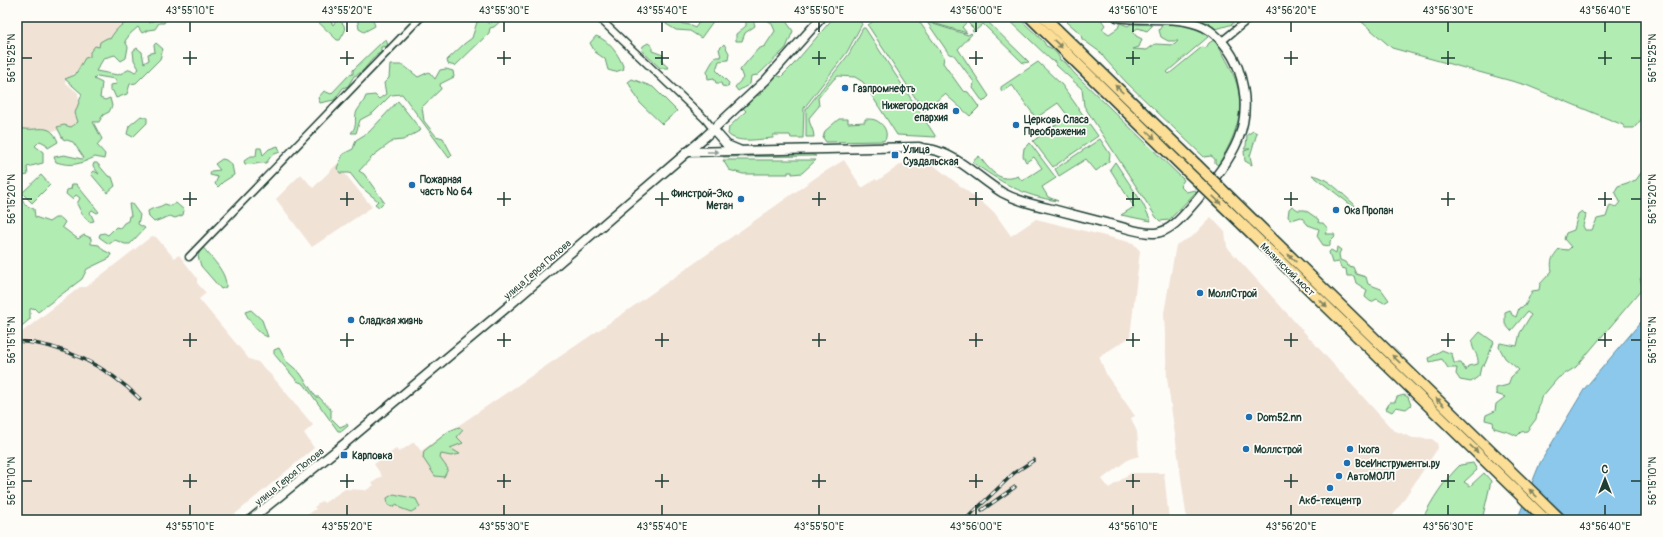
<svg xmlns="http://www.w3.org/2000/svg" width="1663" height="537" font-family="Pangolin,sans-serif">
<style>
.built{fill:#f1e2d6}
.green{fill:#b1ecb2;stroke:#689473}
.water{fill:#8cc8ec;stroke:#6090a2}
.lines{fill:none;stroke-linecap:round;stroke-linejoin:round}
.minor-casing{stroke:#1f3d34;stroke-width:9}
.tertiary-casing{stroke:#1f3d34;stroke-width:11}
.primary-casing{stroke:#1f3d34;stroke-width:13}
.minor{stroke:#fdfcf7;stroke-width:6}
.tertiary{stroke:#fdfcf7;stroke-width:8}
.primary{stroke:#fcde96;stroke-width:10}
.rail-casing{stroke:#1f3d34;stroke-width:3.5}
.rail{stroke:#fdfcf7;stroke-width:2;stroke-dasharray:6;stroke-linecap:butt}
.primary-bridge-casing{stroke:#1f3d34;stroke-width:13;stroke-linecap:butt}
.primary-bridge{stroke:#fcde96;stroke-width:10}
.oneway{fill:#828560}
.oneway2{fill:#8e9c96}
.ticks{fill:none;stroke:#1f3d34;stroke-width:1.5}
.poi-dot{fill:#1f6fb2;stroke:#fdfcf7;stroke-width:1.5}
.labels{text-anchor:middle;stroke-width:3.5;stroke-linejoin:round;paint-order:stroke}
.poi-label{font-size:10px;font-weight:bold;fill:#1f3d34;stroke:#fdfcf7;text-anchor:start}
.street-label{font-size:10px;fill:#1f3d34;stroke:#fdfcf7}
.neatline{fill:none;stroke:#1f3d34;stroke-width:1.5}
.ticks-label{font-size:10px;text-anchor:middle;fill:#1f3d34}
</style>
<rect width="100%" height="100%" fill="#fdfcf7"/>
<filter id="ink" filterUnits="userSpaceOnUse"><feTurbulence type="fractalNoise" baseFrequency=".025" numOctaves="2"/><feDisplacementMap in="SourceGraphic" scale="8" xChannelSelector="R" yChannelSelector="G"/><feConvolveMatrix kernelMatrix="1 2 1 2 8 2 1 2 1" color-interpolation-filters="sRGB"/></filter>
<g filter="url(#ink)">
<g class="built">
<polygon points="17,17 137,17 65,82 78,93 81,121 69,130 29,132 17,159"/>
<polygon points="844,160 862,188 876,179 877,181 907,160 932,164 994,212 1011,236 1036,219 1133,243 1140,251 1130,337 1099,357 1107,376 1135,416 1131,418 1137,432 1139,456 1129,459 1102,479 1109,488 1131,473 1164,473 1169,520 300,520 316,509 314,507 322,501 324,503 345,489 364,490 365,491 374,485 372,483 382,476 374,464 396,449 399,452 414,442 421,451 621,315 818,176"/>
<polygon points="337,164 372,207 312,247 276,199 301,174 313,188"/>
<polygon points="1211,217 1225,232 1227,247 1393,430 1413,438 1432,439 1437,443 1438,448 1390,520 1187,520 1167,378 1164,313 1176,245 1193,236"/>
<polygon points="152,236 156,237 174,258 179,255 197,278 197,283 206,293 199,299 249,359 258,362 272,376 313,425 304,433 314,448 228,520 17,520 17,336 80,287 86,287"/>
</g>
<g class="green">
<path d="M135,17H147L149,23C155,19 160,17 167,18L164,23H159L155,29L148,30L142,33L138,27L131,33L125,41L128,47L126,58L121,61L115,55L104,58L96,71L118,75L130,69L135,72L139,69L134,60L133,51L137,48L142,52L144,63L149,60L148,54L155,52L154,45L156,43L163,49L160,59L136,83L130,84L127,94L116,98L113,91L110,90V85L117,84L115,79L97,76L94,79L102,83L100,98L105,100L110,98L112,106L109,112L103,115L99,122H93L102,139L97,145L105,154L104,159L95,157C80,164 72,167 56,162L54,157L64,155L82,159L84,158L73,142L63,139L57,127L64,125L71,127L78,122L75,113L82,94L65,79L75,75L85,58L90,57V52L95,46L99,47L100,42L107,38L110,39C116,29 123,21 135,21Z"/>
<polygon points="313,17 328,17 333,25 338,19 344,25 345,31 340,40 337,40"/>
<polygon points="357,17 372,17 375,26 364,32 359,29"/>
<polygon points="496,17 505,17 494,27 490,28 489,33 455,66 448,64 447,60 464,44 472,38 477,22 484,19 489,24"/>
<polygon points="665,17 673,17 673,22 690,25 695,28 700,21 698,17 711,17 714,20 701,38 690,31 676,30 666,24"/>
<polygon points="764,17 783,17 793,31 786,48 758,75 751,76 750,84 738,91 735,87 743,78 740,70 758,49 765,46 775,31 772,24"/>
<path d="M834,17H856L862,24L847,52L804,108L803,138H791L790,135H773V138C760,139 737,144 728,134L729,127L746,111L742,107L746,104V101L751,96L760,95L762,89L766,88L768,81L776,75L781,77L793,65Z"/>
<polygon points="879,17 916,17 944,57 943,63 963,91 968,92 979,107 970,116 945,94 924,111 869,27 868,25"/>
<polygon points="923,17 983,17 1029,62 1023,63 983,24 974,32 972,31 974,29 967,22 962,27 967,33 926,21"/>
<path d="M1006,17H1016V19H1020L1044,42L1046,46C1051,47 1059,54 1060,60L1065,62L1074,73L1184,180L1180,186L1186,192L1195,190L1196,192L1169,220L1160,221L1156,217L1084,106L1082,89L1056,65V62L1051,60Z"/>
<path d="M1072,17H1099L1105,25L1102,29L1109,34L1118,28L1120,23L1128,26L1133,22L1148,23L1152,26L1147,31L1138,28L1133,31L1136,36L1142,39L1139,47L1133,49L1147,50L1155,44L1174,45L1178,41H1168L1161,37L1159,30L1163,24C1182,24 1195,23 1208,37L1167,72L1169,74L1202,47L1206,48L1209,43L1214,40C1246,87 1249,115 1218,165L1215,163V159L1211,156L1204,157L1126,82L1105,59L1100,52L1082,39L1081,34L1067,22Z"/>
<polygon points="1194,17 1234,17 1233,24 1216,29 1208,23 1200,23"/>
<polygon points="1356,17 1646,17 1646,114 1634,128 1625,128 1623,125 1526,85 1392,48"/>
<polygon points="749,19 753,19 755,26 745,33 742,41 736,41 736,34 746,26 746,20"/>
<polygon points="927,22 968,35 971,33 972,34 958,49 989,96 983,102 973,88 974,82 954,55 949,54"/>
<path d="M863,28H865L936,137L897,135L863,82L855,77L838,76L834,79L818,98L819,106L809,118C809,125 814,129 814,137H806V109L849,54Z"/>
<path d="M596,36C609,40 620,56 624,69L615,72L608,70L605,59L595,52L590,43Z"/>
<path d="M386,39L388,46L381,47V52C369,59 366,72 354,76L348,86L343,88L334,100L320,103L318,98L324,91L331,94L349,75L353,74V70L383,41Z"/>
<polygon points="648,43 652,46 652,51 663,55 662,62 669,68 660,68 642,51 643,46"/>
<polygon points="724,44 729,53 728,60 719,61 716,70 729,83 728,87 722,86 721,83 716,83 714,78 708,79 707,71 715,57 721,57 719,49"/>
<polygon points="1038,62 1062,85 1098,136 1053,167 1033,141 1068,116 1058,103 1036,118 1012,85 1003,91 1001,90 1001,87"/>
<path d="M390,65H403L418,77L429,72L435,79L440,70L446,69L453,71L454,77L440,84L441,89L422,107L424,121L436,136L443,138L452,155L449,158L402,94L391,95L373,113L360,120L356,133H351C359,124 353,119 357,111C360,106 364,102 366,96L375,95L379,99L386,94L384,83L389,78Z"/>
<polygon points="632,79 653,87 677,111 662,124 640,103 628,82"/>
<polygon points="398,101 421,130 403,140 393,141 374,155 359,171 364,174 384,202 379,207 375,204 378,201 361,187 350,173 340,173 337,168 343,154 353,149 356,140 369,132"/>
<polygon points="141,116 147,118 147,123 133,137 127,134 129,126"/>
<path d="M839,119H848V123L865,122V119C868,119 873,119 875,120C883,123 889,132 885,140L882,141L826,142L823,138L825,131Z"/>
<path d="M20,128C37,133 50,120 58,142L48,148L46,144L40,141L35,146L43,152V163L27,167L28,175L22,176L17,181V130Z"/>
<polygon points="1253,131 1257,133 1250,156 1252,165 1245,161 1244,151 1250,149 1244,149 1246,146 1247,135"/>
<polygon points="1100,139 1110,154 1109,161 1096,171 1086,159 1059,176 1055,169"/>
<path d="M1030,143L1056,178L1042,187L1048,197L1058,201C1022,196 1001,182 972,162L979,156C989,169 999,184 1018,176L1022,181L1042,168L1034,157L1026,162L1023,156L1024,148Z"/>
<path d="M278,146L280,152L272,155L266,163C259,162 253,166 245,164L244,161L251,156H256L257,148H261L263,155L269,149Z"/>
<polygon points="810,154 816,156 723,157 724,155"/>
<polygon points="222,159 226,160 232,165 234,175 223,182 218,187 215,184 218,177 210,175 211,171 220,170 215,164"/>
<polygon points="723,160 816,160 802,173 792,174 792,172 788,172 788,174 743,174 729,170"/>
<polygon points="1115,162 1143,204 1151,221 1121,215 1134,207 1110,169"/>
<polygon points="94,163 97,163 108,176 112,177 115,186 107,193 91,174 94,171 99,174 93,166"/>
<path d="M1646,166V276L1643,275L1640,279L1643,288L1576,367L1558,378L1541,398L1536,419L1527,431L1521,432L1517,436L1511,433L1494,428L1493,422L1485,420L1486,415L1495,411L1496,404L1505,397L1496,394V388L1508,385L1511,377L1519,370L1505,358L1499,347L1500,343L1517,346L1520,333L1531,315L1527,312L1511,331L1505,324V312L1510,310L1512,315L1516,317L1519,308L1525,306L1532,291L1539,290L1540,284L1552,271C1550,261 1552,257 1559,249L1568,250L1571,247L1564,239L1566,233L1574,230L1578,214L1582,211L1586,215L1583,226L1585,230H1592L1597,219L1606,217L1610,205L1616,207L1620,202L1615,191L1618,186L1636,180Z"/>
<polygon points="41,175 50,185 32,203 22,193"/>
<path d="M1312,175C1328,177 1342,194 1354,204L1355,208Z"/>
<polygon points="72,184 76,184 99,212 97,213 92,210 90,212 94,221 89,222 82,214 77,204 80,198 76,195 72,199 66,194 67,190 71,189"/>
<polygon points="17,195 21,196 25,205 34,209 35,217 49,222 55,218 61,218 65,222 62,227 78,239 84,235 91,238 91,244 99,245 103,250 111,254 110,258 87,269 82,279 38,312 34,308 30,309 30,319 17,330"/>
<path d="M176,203L184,210L183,215L175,218L170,216L154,222L149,217L148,211C154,207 159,208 165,204L171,206Z"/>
<polygon points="129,204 132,204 140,215 138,224 145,228 130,244 125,244 115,240 109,244 99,237 100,234 104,233 108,235 116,227 120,228 124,223 128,221 129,216 131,216"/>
<polygon points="1292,206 1298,210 1305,210 1318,219 1319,223 1323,223 1328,229 1325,234 1334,234 1335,236 1330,241 1330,246 1323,245 1317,236 1319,229 1308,225 1301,217 1292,220 1288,217 1289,209"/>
<path d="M202,246C211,258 227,272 226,287L221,289L201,266L198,256Z"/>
<polygon points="1337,247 1341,250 1339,254 1340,260 1345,262 1348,266 1353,267 1356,274 1366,277 1368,284 1381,289 1389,300 1384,303 1377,299 1371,302 1365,297 1367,290 1356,283 1354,276 1347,276 1346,269 1341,268 1339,262 1332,263 1329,252 1331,250 1336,253"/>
<path d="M251,310L262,320L268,337C258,334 250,322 245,312Z"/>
<path d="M1480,332L1494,342L1485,364L1481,367L1479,376L1471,382L1460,380L1456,374L1457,368H1448L1442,359L1430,362L1429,358L1442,350L1452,354L1454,363H1461L1466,371L1468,366L1478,364C1479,353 1472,352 1472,341Z"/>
<polygon points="279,348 286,361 300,373 316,397 319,397 331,410 331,418 340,427 347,424 348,426 342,431 338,431 304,384 297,381 274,354 274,350"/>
<polygon points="1404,395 1408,397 1411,405 1406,409 1396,407 1392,412 1386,409 1390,402 1395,402 1397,397"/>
<polygon points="459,427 463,430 457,437 463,443 450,448 460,454 451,456 441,454 440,458 448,469 444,477 435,476 423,458 424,451 449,431"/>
<path d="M1473,463L1477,470L1464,482L1470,486L1484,473L1491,481L1482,520H1422C1432,499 1444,481 1460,465Z"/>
<polygon points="394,494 416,499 420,507 411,512 400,508 397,504 392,507 388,505 387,498"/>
</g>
<polygon class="water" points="1646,316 1646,520 1517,520 1540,463 1585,388"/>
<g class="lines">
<defs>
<g id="minor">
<polyline points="598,17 705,119 713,129"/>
<polyline points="1222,41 1251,17"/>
<polyline points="189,257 421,17"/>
</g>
<g id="tertiary">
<polyline points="713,129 727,145 739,150"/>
<path d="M686,152L919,147C925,149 931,149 937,151C962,159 981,180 1003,193C1018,201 1035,205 1052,209C1071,214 1091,219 1110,224C1124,227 1140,234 1155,233C1172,232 1186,212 1197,200C1232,158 1258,125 1238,68C1232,52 1219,35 1204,27C1177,14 1145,22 1117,17"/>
<polyline points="250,520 344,444 511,304 705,137 766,80 822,17"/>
</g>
<g id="primary">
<polyline points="1030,17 1189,173"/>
<polyline points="1044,17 1197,165"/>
<polyline points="1253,220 1561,520"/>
<polyline points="1245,227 1546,520"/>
</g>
</defs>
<use href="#minor" class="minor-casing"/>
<use href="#tertiary" class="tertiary-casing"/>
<use href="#primary" class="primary-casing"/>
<use href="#minor" class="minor"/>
<use href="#tertiary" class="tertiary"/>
<use href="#primary" class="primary"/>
<defs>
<g id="rail">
<path d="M17,341C63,344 108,367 140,399"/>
<polyline points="982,510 1015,487"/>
<polyline points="965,520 1014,473 1034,460"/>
</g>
</defs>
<use href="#rail" class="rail-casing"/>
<use href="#rail" class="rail"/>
<defs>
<g id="primary-bridge">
<polyline points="1197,165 1253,220"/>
<polyline points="1189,173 1245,227"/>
</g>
</defs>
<use href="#primary-bridge" class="primary-bridge-casing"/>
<use href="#primary-bridge" class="primary-bridge"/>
</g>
<defs><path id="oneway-solid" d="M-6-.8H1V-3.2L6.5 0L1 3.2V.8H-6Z"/></defs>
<g class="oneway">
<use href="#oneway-solid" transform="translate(1058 44) rotate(44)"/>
<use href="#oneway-solid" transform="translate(1119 89) rotate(-136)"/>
<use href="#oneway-solid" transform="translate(1151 135) rotate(45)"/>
<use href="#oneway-solid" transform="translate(1217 200) rotate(44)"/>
<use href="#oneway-solid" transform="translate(1292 258) rotate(-136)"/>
<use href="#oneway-solid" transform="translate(1323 303) rotate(44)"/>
<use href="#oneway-solid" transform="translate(1396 359) rotate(-136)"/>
<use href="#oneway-solid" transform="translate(1440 402) rotate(-136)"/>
<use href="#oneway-solid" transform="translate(1474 449) rotate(44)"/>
<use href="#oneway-solid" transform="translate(1533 493) rotate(-136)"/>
</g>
<use class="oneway2" href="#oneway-solid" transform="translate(713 152)"/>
</g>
<path class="ticks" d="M190,22V32M347,22V32M504,22V32M662,22V32M819,22V32M976,22V32M1133,22V32M1291,22V32M1448,22V32M1605,22V32M190,51V65M347,51V65M504,51V65M662,51V65M819,51V65M976,51V65M1133,51V65M1291,51V65M1448,51V65M1605,51V65M22,58H32M183,58H197M340,58H354M497,58H511M655,58H669M812,58H826M969,58H983M1126,58H1140M1284,58H1298M1441,58H1455M1598,58H1612M1631,58H1641M190,192V206M347,192V206M504,192V206M662,192V206M819,192V206M976,192V206M1133,192V206M1291,192V206M1448,192V206M1605,192V206M22,199H32M183,199H197M340,199H354M497,199H511M655,199H669M812,199H826M969,199H983M1126,199H1140M1284,199H1298M1441,199H1455M1598,199H1612M1631,199H1641M190,333V347M347,333V347M504,333V347M662,333V347M819,333V347M976,333V347M1133,333V347M1291,333V347M1448,333V347M1605,333V347M22,340H32M183,340H197M340,340H354M497,340H511M655,340H669M812,340H826M969,340H983M1126,340H1140M1284,340H1298M1441,340H1455M1598,340H1612M1631,340H1641M190,474V488M347,474V488M504,474V488M662,474V488M819,474V488M976,474V488M1133,474V488M1291,474V488M1448,474V488M22,481H32M183,481H197M340,481H354M497,481H511M655,481H669M812,481H826M969,481H983M1126,481H1140M1284,481H1298M1441,481H1455M1631,481H1641M190,505V515M347,505V515M504,505V515M662,505V515M819,505V515M976,505V515M1133,505V515M1291,505V515M1448,505V515M1605,505V515"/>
<g class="poi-dot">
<circle cx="845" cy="88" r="4"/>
<circle cx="956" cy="111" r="4"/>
<circle cx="1016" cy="125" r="4"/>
<rect x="891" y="151" width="8" height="8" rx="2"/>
<circle cx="412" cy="185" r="4"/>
<circle cx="741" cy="199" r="4"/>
<circle cx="1336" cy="210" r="4"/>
<circle cx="1200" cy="293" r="4"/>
<circle cx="351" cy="320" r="4"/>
<circle cx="1249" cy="417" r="4"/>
<circle cx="1246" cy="449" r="4"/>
<circle cx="1350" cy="449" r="4"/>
<rect x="340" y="451" width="8" height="8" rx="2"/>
<circle cx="1347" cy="463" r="4"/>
<circle cx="1339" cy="476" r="4"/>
<circle cx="1330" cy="488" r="4"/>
</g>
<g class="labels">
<g class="poi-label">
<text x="853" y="92">Газпромнефть</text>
<text x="948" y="109" text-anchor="end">Нижегородская<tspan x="948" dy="12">епархия</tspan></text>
<text x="1024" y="123">Церковь Спаса<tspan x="1024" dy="12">Преображения</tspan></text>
<text x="903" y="153">Улица<tspan x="903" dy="12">Суздальская</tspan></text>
<text x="420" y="183">Пожарная<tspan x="420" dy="12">часть № 64</tspan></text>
<text x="733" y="197" text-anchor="end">Финстрой-Эко<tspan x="733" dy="12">Метан</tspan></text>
<text x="1344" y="214">Ока Пропан</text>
<text x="1208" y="297">МоллСтрой</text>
<text x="359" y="324">Сладкая жизнь</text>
<text x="1257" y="421">Dom52.nn</text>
<text x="1254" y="453">Моллcтрой</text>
<text x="1358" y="453">Ixora</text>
<text x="352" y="459">Карповка</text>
<text x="1355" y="467">ВсеИнструменты.ру</text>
<text x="1347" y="480">АвтоМОЛЛ</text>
<text x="1330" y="504" text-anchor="middle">Акб-техцентр</text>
</g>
<g class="street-label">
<text transform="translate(537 269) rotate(-41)" y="4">улица Героя Попова</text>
<text transform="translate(1288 269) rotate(44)" y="4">Мызинский мост</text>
<text transform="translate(289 476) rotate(-39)" y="4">улица Героя Попова</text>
</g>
</g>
<rect width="1663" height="537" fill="none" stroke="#fdfcf7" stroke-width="44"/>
<g transform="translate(1605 479)" stroke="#fdfcf7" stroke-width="3" paint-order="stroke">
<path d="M0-3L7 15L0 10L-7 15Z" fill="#1f3d34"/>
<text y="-6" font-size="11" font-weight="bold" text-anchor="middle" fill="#1f3d34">С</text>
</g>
<rect x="22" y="22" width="1619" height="493" class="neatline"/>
<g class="ticks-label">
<text x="190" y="14">43°55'10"E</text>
<text x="347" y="14">43°55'20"E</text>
<text x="504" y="14">43°55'30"E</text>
<text x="662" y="14">43°55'40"E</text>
<text x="819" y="14">43°55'50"E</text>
<text x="976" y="14">43°56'00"E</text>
<text x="1133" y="14">43°56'10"E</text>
<text x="1291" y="14">43°56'20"E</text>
<text x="1448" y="14">43°56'30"E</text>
<text x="1605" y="14">43°56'40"E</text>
<text transform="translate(11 58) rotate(-90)" y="4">56°15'25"N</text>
<text transform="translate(1652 58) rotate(-90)" y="4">56°15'25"N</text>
<text transform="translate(11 199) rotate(-90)" y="4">56°15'20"N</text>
<text transform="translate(1652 199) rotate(-90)" y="4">56°15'20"N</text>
<text transform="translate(11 340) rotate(-90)" y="4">56°15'15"N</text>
<text transform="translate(1652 340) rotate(-90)" y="4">56°15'15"N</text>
<text transform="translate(11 481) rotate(-90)" y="4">56°15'10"N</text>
<text transform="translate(1652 481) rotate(-90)" y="4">56°15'10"N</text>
<text x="190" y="530">43°55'10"E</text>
<text x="347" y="530">43°55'20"E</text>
<text x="504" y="530">43°55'30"E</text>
<text x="662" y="530">43°55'40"E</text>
<text x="819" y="530">43°55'50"E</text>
<text x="976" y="530">43°56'00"E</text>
<text x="1133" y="530">43°56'10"E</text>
<text x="1291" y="530">43°56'20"E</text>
<text x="1448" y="530">43°56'30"E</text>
<text x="1605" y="530">43°56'40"E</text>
</g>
</svg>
